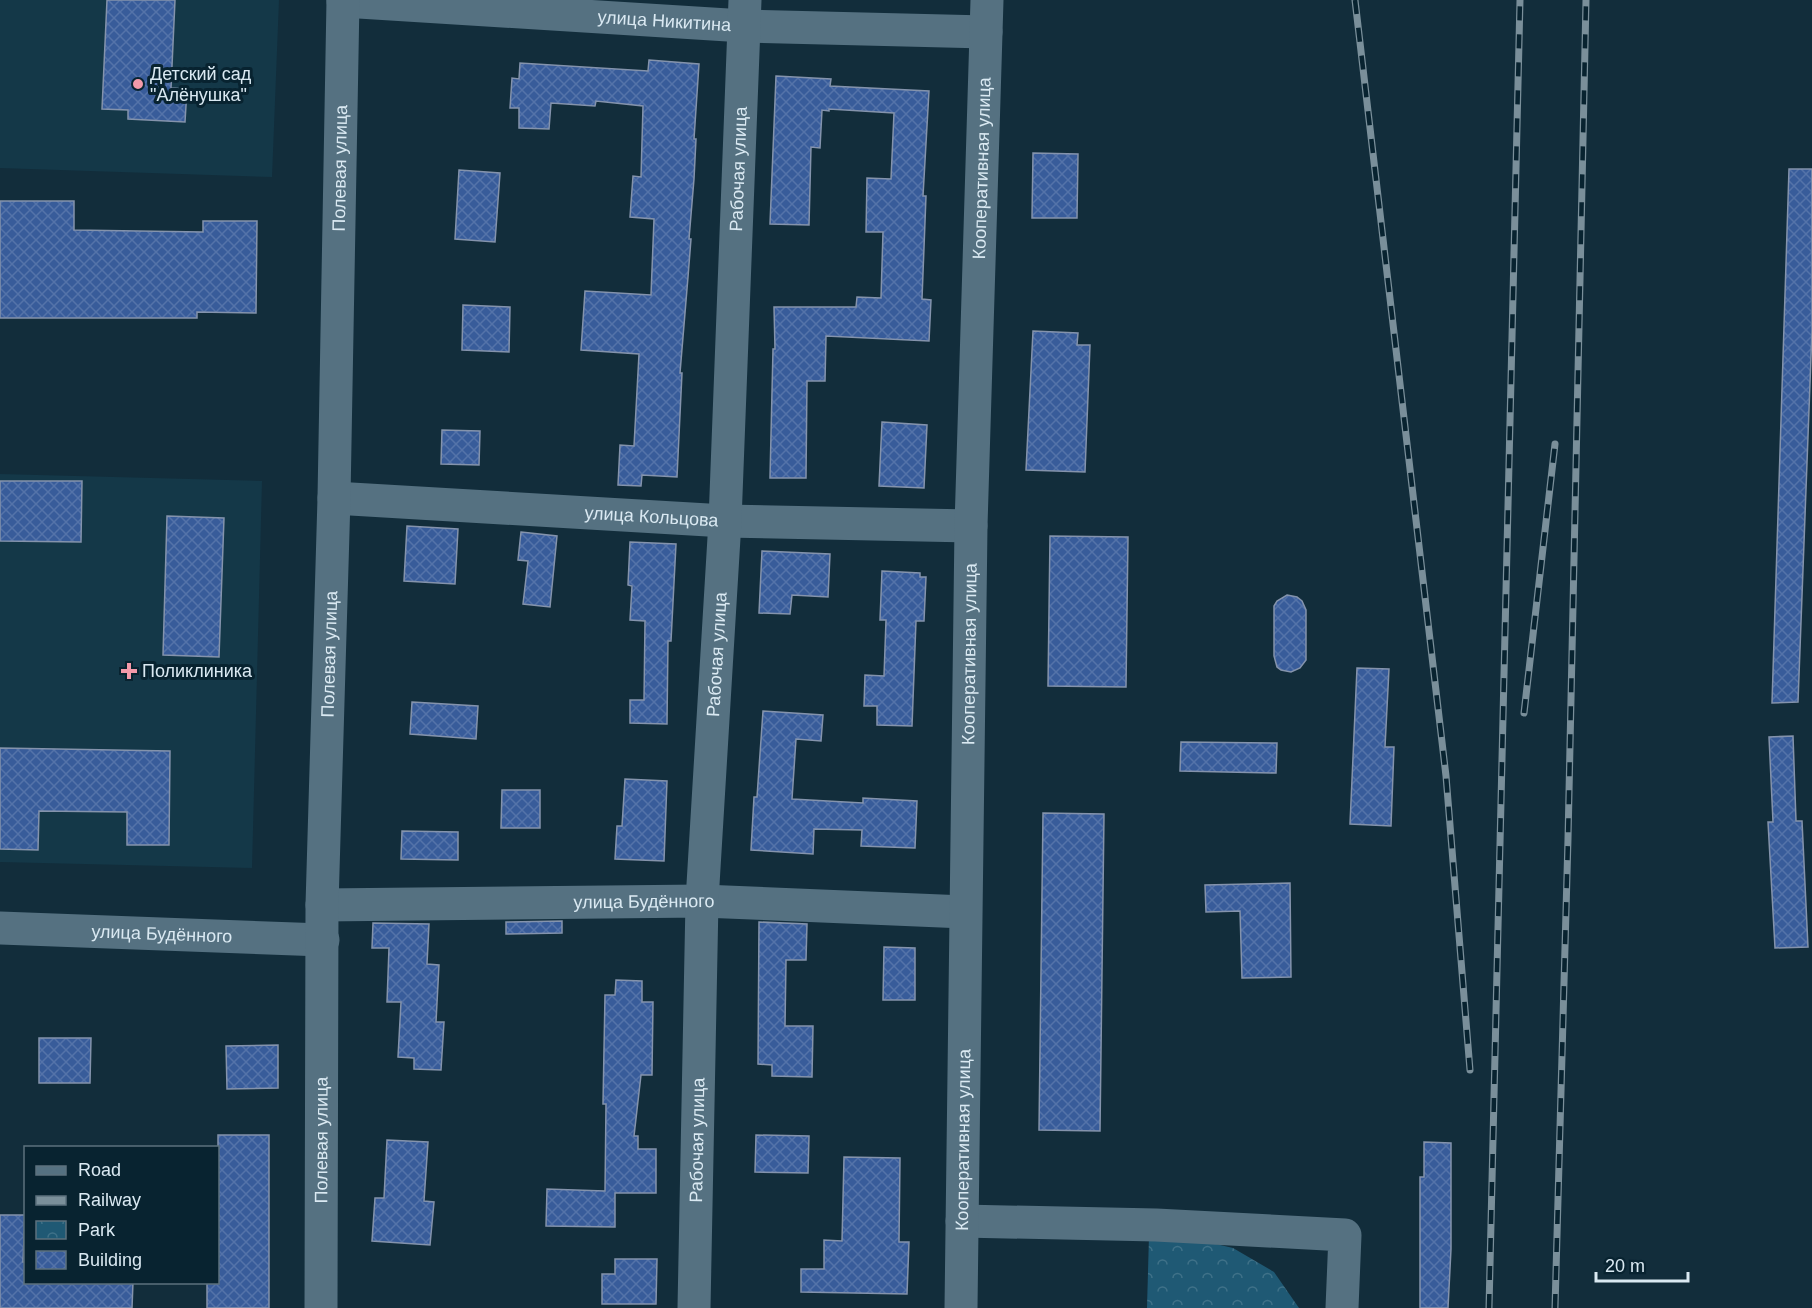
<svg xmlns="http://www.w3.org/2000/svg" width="1812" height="1308" font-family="Helvetica,sans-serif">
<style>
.built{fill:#143848}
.park{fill:url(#park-crowns)}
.building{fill:url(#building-cross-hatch);stroke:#8493ac;stroke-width:1.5}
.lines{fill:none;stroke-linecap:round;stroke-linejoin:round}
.minor{stroke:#557181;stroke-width:33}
.rail-casing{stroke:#7a8f9a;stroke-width:7}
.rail{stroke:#082330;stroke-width:4.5;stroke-dasharray:14;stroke-linecap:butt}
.poi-dot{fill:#f39aaa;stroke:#082330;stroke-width:2}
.labels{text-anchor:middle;stroke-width:6;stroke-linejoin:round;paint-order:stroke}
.street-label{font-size:18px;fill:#dae9f2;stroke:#082330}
.poi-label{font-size:18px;fill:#dae9f2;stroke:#082330;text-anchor:start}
</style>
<defs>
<pattern id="park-crowns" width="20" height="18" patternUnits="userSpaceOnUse" patternTransform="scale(1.5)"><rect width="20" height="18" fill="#1f5974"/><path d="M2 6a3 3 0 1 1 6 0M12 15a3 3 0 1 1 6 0" fill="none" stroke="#3f7188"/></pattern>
<pattern id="building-cross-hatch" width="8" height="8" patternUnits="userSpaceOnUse" patternTransform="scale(1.5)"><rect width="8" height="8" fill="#385c9a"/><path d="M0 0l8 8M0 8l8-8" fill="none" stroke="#5473a9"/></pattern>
</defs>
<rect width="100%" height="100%" fill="#122d3b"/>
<g class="built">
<polygon points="0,0 279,0 272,177 0,168"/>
<polygon points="0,474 262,481 252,868 0,862"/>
</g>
<polygon class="park" points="1149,1236 1186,1237 1233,1248 1274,1272 1299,1308 1147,1308"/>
<g class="building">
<polygon points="107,0 175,0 171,88 187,89 185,122 128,119 128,110 102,109"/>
<polygon points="649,60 699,64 694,139 696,139 694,179 689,239 691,239 688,277 680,373 682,373 677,477 642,475 641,486 618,485 620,445 634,446 639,354 581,350 585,291 651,295 654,219 630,217 633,176 641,177 643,106 596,101 595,106 551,103 549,129 519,128 519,108 510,108 512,78 519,79 520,63 648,71"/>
<polygon points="776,76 831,79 830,86 929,91 923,196 926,196 922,299 931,300 929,341 826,336 825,381 807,381 806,478 770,478 773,349 775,349 774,307 856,307 857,297 881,298 883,232 866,232 867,178 891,179 894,113 829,109 829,111 822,110 820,148 811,147 809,225 770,224"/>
<polygon points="1033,153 1078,154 1077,218 1032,218"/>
<polygon points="1789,169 1812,169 1812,330 1798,702 1772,703"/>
<polygon points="459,170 500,173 495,242 455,239"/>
<polygon points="0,201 74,201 74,230 203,232 203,221 257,221 256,313 197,312 197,318 0,318"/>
<polygon points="463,305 510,307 509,352 462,350"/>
<polygon points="1033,331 1078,333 1077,345 1090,345 1085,472 1026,470"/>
<polygon points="882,422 927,425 924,488 879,486"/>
<polygon points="442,430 480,431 479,465 441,464"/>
<polygon points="0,481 82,481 81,542 0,541"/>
<polygon points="167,516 224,518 219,657 163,655"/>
<polygon points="407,526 458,529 455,584 404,581"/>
<polygon points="521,532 557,536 550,607 523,604 528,561 518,560"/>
<polygon points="1050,536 1128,537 1126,687 1048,686"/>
<polygon points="630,542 676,544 671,641 668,641 667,724 630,723 630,700 644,700 645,621 630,620 632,586 628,585"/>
<polygon points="762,551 830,554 828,597 792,595 790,614 759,613"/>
<polygon points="882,571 920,573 920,577 926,577 924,621 916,621 912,726 877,725 877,706 864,706 865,675 884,676 886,620 880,620"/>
<polygon points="1287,595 1297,597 1302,601 1306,610 1306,660 1300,668 1291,672 1281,670 1277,667 1274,656 1274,606 1277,601"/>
<polygon points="1357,668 1389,669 1385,747 1394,747 1391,826 1350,824"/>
<polygon points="412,702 478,706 476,739 410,734"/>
<polygon points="763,711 823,715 821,741 796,739 792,799 863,803 863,798 917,801 915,848 861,846 862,830 814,829 813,854 751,850 754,797 757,797"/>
<polygon points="1793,736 1796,821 1802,821 1808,947 1775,948 1768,822 1773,822 1769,737"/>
<polygon points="1181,742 1277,743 1276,773 1180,771"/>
<polygon points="0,748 170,751 169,845 127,845 127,812 39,811 38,850 0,849"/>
<polygon points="625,779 667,781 664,861 615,859 617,826 622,826"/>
<polygon points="502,790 540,790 540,828 501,828"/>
<polygon points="1043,813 1104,814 1100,1131 1039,1130"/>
<polygon points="402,831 458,832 458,860 401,859"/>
<polygon points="1290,883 1291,977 1242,978 1240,911 1206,912 1205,885"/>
<polygon points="562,921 562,933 506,934 506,922"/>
<polygon points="759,922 807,924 806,960 786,960 785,1026 813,1026 812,1077 772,1076 772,1065 758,1064"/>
<polygon points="373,923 429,924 427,964 439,965 436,1022 444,1022 441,1070 414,1069 414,1058 398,1057 401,1002 387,1002 389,948 372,948"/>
<polygon points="884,947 915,948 915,1000 883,1000"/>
<polygon points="616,980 642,981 642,1002 653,1002 652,1075 641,1075 634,1136 638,1136 638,1149 656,1149 656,1193 615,1193 615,1227 546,1226 547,1189 605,1191 606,1104 603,1104 605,995 615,995"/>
<polygon points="39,1038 91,1038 90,1083 39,1083"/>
<polygon points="278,1045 278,1088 227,1089 226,1046"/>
<polygon points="218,1135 269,1135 269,1308 207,1308 207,1282 218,1282"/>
<polygon points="756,1135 809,1136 808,1173 755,1172"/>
<polygon points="387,1140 428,1142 424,1201 434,1202 430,1245 372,1241 375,1198 384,1198"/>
<polygon points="1424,1142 1451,1143 1451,1249 1448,1308 1420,1308 1420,1177 1424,1177"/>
<polygon points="844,1157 900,1158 899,1242 909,1242 907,1294 801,1292 801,1269 824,1269 824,1240 842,1241"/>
<polygon points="0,1215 25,1215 23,1262 26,1262 26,1282 133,1282 132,1308 0,1308"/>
<polygon points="615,1259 657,1259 656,1304 602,1304 602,1274 615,1274"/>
</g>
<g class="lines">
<g class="minor">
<path id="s1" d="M343,1L744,26L986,32"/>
<path id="s2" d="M334,498L725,521L971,526"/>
<path id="s3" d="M322,905L702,901L965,912"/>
<path id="s4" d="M0,928L323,940"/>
<polyline points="962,1221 1156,1225 1345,1235 1342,1308"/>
<path id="s5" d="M321,1308L322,905L334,498L343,0"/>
<path id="s6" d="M694,1308L702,901L725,521L745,0"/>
<path id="s7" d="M961,1308L971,526L987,0"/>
</g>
<defs>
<g id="rail">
<polyline points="1355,0 1446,776 1470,1070"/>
<polyline points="1524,713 1555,444"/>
<polyline points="1489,1308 1520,0"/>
<polyline points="1555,1308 1568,839 1586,0"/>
</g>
</defs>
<use href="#rail" class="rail-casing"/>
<use href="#rail" class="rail"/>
</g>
<g class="poi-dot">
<circle cx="138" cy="84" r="6"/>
<path d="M126 662h6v6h6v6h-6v6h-6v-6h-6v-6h6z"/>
</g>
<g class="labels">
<g class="street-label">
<text dy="6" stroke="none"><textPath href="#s1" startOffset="322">улица Никитина</textPath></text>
<text dy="6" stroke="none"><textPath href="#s5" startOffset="1140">Полевая улица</textPath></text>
<text dy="6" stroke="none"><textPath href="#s6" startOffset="1140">Рабочая улица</textPath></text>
<text dy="6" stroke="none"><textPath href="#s7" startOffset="1140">Кооперативная улица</textPath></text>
<text dy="6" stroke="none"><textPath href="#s2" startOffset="318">улица Кольцова</textPath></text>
<text dy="6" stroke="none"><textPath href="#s5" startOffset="654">Полевая улица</textPath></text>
<text dy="6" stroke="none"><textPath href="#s6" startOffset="654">Рабочая улица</textPath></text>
<text dy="6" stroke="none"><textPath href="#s7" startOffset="654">Кооперативная улица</textPath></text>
<text dy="6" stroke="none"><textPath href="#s3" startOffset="322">улица Будённого</textPath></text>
<text dy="6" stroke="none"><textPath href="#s4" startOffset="162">улица Будённого</textPath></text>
<text dy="6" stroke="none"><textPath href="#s6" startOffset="168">Рабочая улица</textPath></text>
<text dy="6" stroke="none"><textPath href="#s5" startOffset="168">Полевая улица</textPath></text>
<text dy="6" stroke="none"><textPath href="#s7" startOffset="168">Кооперативная улица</textPath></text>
</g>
<g class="poi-label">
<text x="150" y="80">Детский сад<tspan x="150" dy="21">"Алёнушка"</tspan></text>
<text x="142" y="677">Поликлиника</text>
</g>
</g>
<rect x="24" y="1146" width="195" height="138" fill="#082330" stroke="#5c727e" stroke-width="1.5"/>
<rect x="36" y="1166" width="30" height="9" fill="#557181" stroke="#5c727e" stroke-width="1.5"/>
<text x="78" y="1176" font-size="18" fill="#dae9f2">Road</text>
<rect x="36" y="1196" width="30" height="9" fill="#7a8f9a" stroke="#5c727e" stroke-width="1.5"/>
<text x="78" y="1206" font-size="18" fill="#dae9f2">Railway</text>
<rect x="36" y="1221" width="30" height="18" fill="url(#park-crowns)" stroke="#5c727e" stroke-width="1.5"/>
<text x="78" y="1236" font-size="18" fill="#dae9f2">Park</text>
<rect x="36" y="1251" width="30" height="18" fill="url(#building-cross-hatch)" stroke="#5c727e" stroke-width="1.5"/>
<text x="78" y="1266" font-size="18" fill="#dae9f2">Building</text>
<path d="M1596 1272v9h92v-9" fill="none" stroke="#dae9f2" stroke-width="3"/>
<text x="1605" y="1272" font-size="18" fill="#dae9f2" stroke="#082330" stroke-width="4.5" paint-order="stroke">20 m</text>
</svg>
